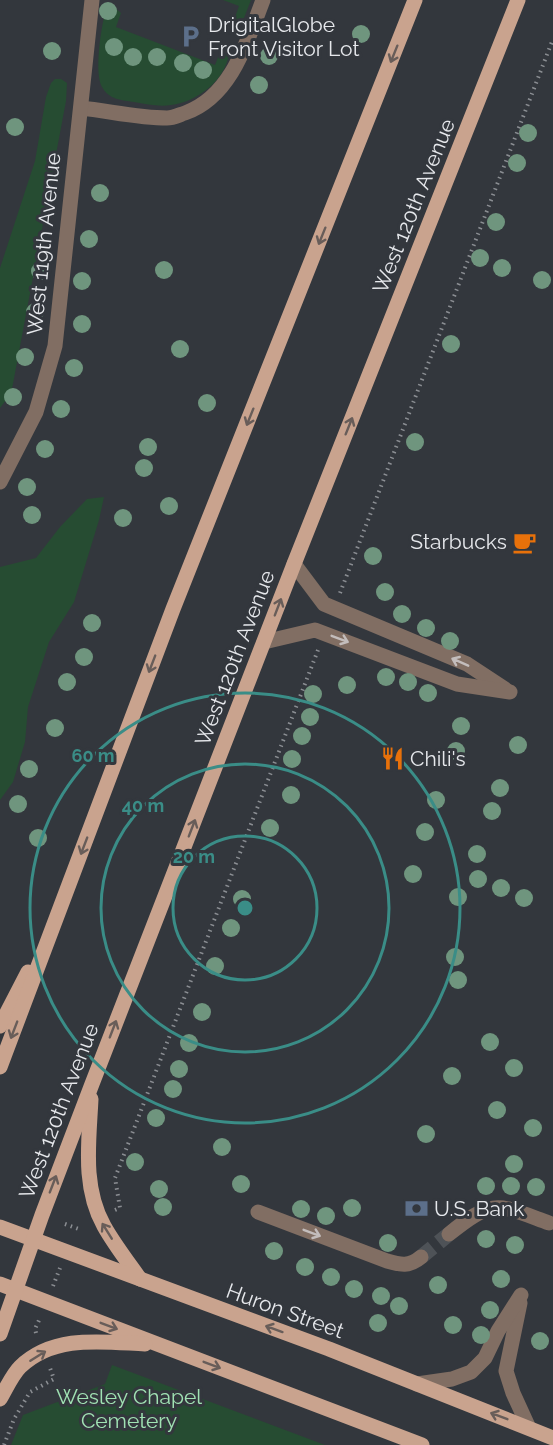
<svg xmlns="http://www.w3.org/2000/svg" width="553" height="1445" font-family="Raleway,sans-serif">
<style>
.green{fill:#264c32}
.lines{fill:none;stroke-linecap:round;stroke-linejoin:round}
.minor-tunnel{stroke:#4e5257;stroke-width:15;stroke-dasharray:15 8;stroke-linecap:butt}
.path{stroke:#8b8e93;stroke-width:4;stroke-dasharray:1.5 4.5;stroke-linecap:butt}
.minor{stroke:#816e63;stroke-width:15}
.major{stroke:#c9a38e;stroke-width:15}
.tree{fill:#6f957e}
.oneway{stroke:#685d59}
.oneway2{stroke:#c3bdbc}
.ring{fill:none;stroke:#3a8d87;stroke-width:3}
.labels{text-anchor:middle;stroke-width:6;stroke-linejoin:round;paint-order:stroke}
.poi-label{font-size:21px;fill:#e6e8ec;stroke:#33373d;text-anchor:start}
.street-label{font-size:21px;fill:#e6e8ec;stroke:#33373d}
.park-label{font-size:21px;fill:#a0e2b3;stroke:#33373d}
.centre{fill:#3a8d87;stroke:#33373d;stroke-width:3}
.ring-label{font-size:18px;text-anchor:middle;font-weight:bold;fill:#3a8d87;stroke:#33373d;stroke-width:6;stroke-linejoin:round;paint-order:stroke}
</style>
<rect width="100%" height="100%" fill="#33373d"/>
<g class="green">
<polygon points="223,0 251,0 242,23 237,25 233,23 239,6"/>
<path d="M114,7L121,13L116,27L215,65L222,47L227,49L229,53C226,80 197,102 171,105C159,107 146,104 134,102C122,100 109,100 102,87C94,73 101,26 106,10Z"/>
<polygon points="55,79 61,79 67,83 66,101 12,389 6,400 0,408 0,268 35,161 46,97 51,83"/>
<polygon points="104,497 99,520 74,602 49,642 28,707 25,742 13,782 0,800 0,567 36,558 60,527 87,499"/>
<polygon points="112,1365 325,1445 11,1445 23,1415 105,1384"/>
</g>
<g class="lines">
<polyline class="minor-tunnel" points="421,1257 449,1234"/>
<g class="path">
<polyline points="340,593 553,39"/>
<polyline points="115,1210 120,1208 115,1178 318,650"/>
<polyline points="65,1224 79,1229"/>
<polyline points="53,1286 60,1268"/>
<polyline points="36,1333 35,1329 40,1318"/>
<polyline points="4,1445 14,1419 30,1392 54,1379 50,1368"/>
</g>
<g class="minor">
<path d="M81,108C109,111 139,118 167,118C173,118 179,115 185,113C231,97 247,42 263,0"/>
<polyline points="0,482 36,412 55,346 92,0"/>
<polyline points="294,564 324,604 467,664 505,689"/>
<polyline points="264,642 315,630 457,684 510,692"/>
<path d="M258,1212L387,1261C401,1265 409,1267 421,1257"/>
<path d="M449,1234C494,1198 497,1204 549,1223"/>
<polyline points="520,1303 506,1371 513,1393 529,1428"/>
<polyline points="417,1384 452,1379 471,1372 485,1358 498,1331 521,1295"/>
</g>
<g class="major">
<polyline points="0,1026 28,972"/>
<polyline points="0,1067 173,609 415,0"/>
<path d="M91,1099C89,1141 82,1187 104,1226C114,1244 128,1262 140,1279"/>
<polyline points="0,1227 329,1349 553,1438"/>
<polyline points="0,1284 422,1445"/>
<polyline points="0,1334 42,1215 92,1084 294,564 518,0"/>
<path d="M0,1399C6,1389 12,1375 20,1367C54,1334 103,1342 145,1344"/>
</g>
</g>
<g class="tree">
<circle cx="108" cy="11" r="9"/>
<circle cx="361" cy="34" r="9"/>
<circle cx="114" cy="47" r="9"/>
<circle cx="52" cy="51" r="9"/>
<circle cx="269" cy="56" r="9"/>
<circle cx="133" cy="57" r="9"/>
<circle cx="157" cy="57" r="9"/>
<circle cx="183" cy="63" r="9"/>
<circle cx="203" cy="70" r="9"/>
<circle cx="259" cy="85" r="9"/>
<circle cx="15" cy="127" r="9"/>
<circle cx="528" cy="133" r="9"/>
<circle cx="517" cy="163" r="9"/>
<circle cx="100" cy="193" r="9"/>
<circle cx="496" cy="222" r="9"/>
<circle cx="89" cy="239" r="9"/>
<circle cx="480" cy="258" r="9"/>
<circle cx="502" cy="268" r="9"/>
<circle cx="164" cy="270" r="9"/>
<circle cx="40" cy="271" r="9"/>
<circle cx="542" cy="280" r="9"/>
<circle cx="82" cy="281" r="9"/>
<circle cx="35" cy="312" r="9"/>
<circle cx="82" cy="324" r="9"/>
<circle cx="451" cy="344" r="9"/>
<circle cx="180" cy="349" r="9"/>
<circle cx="25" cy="357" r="9"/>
<circle cx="74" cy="368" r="9"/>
<circle cx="13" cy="397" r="9"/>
<circle cx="207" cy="403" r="9"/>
<circle cx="61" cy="409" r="9"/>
<circle cx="415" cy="442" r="9"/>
<circle cx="148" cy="447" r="9"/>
<circle cx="45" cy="449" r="9"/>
<circle cx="144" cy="468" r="9"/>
<circle cx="27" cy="487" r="9"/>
<circle cx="169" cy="506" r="9"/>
<circle cx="32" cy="515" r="9"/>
<circle cx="123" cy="518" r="9"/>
<circle cx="373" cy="556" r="9"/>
<circle cx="385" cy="592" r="9"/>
<circle cx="402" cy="614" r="9"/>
<circle cx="92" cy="623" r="9"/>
<circle cx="426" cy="628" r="9"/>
<circle cx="450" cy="641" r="9"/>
<circle cx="84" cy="657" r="9"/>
<circle cx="386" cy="677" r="9"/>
<circle cx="67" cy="682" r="9"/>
<circle cx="408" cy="682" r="9"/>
<circle cx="347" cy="685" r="9"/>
<circle cx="428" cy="693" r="9"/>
<circle cx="313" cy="694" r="9"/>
<circle cx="310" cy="717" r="9"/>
<circle cx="461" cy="726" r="9"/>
<circle cx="55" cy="728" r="9"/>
<circle cx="302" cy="736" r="9"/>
<circle cx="518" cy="745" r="9"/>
<circle cx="456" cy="751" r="9"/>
<circle cx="292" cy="759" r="9"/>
<circle cx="29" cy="769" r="9"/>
<circle cx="500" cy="788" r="9"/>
<circle cx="291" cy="795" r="9"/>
<circle cx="436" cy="800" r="9"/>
<circle cx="18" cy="804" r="9"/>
<circle cx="492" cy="811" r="9"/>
<circle cx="270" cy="828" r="9"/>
<circle cx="425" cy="832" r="9"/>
<circle cx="38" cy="838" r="9"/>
<circle cx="477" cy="854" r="9"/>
<circle cx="413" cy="874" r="9"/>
<circle cx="478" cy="879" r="9"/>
<circle cx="501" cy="888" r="9"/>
<circle cx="458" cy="897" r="9"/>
<circle cx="524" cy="898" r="9"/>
<circle cx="242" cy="899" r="9"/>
<circle cx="231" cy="928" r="9"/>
<circle cx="455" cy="957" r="9"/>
<circle cx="215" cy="966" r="9"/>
<circle cx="458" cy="980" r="9"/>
<circle cx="202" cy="1012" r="9"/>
<circle cx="490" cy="1042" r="9"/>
<circle cx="189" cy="1043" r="9"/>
<circle cx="514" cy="1068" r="9"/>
<circle cx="179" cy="1069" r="9"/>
<circle cx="452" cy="1076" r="9"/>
<circle cx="173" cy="1089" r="9"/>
<circle cx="497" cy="1110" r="9"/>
<circle cx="156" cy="1118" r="9"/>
<circle cx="533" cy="1128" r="9"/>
<circle cx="426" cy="1134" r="9"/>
<circle cx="222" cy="1147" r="9"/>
<circle cx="135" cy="1162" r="9"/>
<circle cx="514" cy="1164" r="9"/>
<circle cx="241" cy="1184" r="9"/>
<circle cx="486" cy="1186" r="9"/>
<circle cx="511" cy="1186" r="9"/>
<circle cx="536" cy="1187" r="9"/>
<circle cx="159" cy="1189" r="9"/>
<circle cx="163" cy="1207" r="9"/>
<circle cx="352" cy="1208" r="9"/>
<circle cx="301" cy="1209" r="9"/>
<circle cx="326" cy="1216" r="9"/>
<circle cx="486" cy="1239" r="9"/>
<circle cx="388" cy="1243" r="9"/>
<circle cx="515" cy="1245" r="9"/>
<circle cx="274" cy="1251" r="9"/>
<circle cx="305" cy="1267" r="9"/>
<circle cx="331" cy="1277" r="9"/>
<circle cx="501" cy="1279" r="9"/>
<circle cx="438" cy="1285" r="9"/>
<circle cx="354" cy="1289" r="9"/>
<circle cx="381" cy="1296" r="9"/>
<circle cx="399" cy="1306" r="9"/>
<circle cx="490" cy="1310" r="9"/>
<circle cx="378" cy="1323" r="9"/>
<circle cx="453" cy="1325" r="9"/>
<circle cx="481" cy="1335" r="9"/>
<circle cx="540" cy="1341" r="9"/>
</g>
<defs><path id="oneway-shaft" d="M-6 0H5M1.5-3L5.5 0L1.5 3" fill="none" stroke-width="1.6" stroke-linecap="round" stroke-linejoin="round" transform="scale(1.5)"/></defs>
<g class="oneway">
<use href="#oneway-shaft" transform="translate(394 54) rotate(112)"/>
<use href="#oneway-shaft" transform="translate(322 236) rotate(112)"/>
<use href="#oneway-shaft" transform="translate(250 417) rotate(112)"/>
<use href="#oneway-shaft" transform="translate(349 426) rotate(-68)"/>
<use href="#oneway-shaft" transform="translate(278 607) rotate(-69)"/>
<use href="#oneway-shaft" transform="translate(152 664) rotate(111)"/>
<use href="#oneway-shaft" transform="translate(192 828) rotate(-69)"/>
<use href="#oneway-shaft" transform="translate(84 846) rotate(111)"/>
<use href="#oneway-shaft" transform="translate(113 1029) rotate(-69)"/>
<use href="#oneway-shaft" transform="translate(14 1030) rotate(111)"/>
<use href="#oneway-shaft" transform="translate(53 1184) rotate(-69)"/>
<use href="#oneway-shaft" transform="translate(107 1231) rotate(-122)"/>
<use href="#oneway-shaft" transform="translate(109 1326) rotate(21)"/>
<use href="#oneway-shaft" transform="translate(274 1329) rotate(-160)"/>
<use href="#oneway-shaft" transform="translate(38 1356) rotate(-32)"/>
<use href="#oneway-shaft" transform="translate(212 1365) rotate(21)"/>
<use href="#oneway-shaft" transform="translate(499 1416) rotate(-159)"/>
</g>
<g class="oneway2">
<use href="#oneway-shaft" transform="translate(340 639) rotate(21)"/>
<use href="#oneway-shaft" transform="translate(460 662) rotate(-156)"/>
<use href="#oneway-shaft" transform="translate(312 1233) rotate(21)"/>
</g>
<g class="ring">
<circle cx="245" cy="908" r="72"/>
<circle cx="245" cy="908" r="144"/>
<circle cx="245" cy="908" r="215"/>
</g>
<defs>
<symbol id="parking-bare" viewBox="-9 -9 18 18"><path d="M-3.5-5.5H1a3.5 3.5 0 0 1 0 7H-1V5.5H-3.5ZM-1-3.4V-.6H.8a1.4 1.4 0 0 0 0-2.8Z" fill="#5c6f8a" stroke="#33373d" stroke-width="2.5" paint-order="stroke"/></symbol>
<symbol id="cafe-bare" viewBox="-9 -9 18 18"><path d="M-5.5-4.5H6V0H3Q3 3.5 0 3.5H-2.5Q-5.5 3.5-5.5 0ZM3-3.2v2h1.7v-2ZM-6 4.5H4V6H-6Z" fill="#e8710a" stroke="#33373d" stroke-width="2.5" paint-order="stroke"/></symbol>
<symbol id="restaurant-bare" viewBox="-9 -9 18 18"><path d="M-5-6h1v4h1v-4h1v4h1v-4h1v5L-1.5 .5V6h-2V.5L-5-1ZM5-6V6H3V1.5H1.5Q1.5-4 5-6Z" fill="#e8710a" stroke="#33373d" stroke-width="2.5" paint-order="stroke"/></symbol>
<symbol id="bank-bare" viewBox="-9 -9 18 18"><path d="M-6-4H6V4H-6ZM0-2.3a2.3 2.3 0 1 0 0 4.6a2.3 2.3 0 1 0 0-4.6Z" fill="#5c6f8a" stroke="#33373d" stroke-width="2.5" paint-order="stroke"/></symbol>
</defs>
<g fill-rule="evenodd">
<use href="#parking-bare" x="174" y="20" width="33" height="33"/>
<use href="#cafe-bare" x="508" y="526" width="33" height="33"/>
<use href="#restaurant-bare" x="376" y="742" width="33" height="33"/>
<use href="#bank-bare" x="400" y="1192" width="33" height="33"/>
</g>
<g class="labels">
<g class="poi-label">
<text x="208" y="32">DrigitalGlobe<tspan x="208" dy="24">Front Visitor Lot</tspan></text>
<text x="507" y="549" text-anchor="end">Starbucks</text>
<text x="410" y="766">Chili's</text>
<text x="434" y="1216">U.S. Bank</text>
</g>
<g class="street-label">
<text transform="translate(414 206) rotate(-68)" y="7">West 120th Avenue</text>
<text transform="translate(44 244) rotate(-84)" y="7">West 119th Avenue</text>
<text transform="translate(235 658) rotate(-69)" y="7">West 120th Avenue</text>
<text transform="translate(59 1111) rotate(-69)" y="7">West 120th Avenue</text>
<text transform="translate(285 1311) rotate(20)" y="7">Huron Street</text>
</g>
<g class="park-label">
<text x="129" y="1404">Wesley Chapel<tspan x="129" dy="24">Cemetery</tspan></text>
</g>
</g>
<circle cx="245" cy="908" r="9" class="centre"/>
<g class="ring-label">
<text x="93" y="762">60 m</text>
<text x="143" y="812">40 m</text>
<text x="194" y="863">20 m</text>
</g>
</svg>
